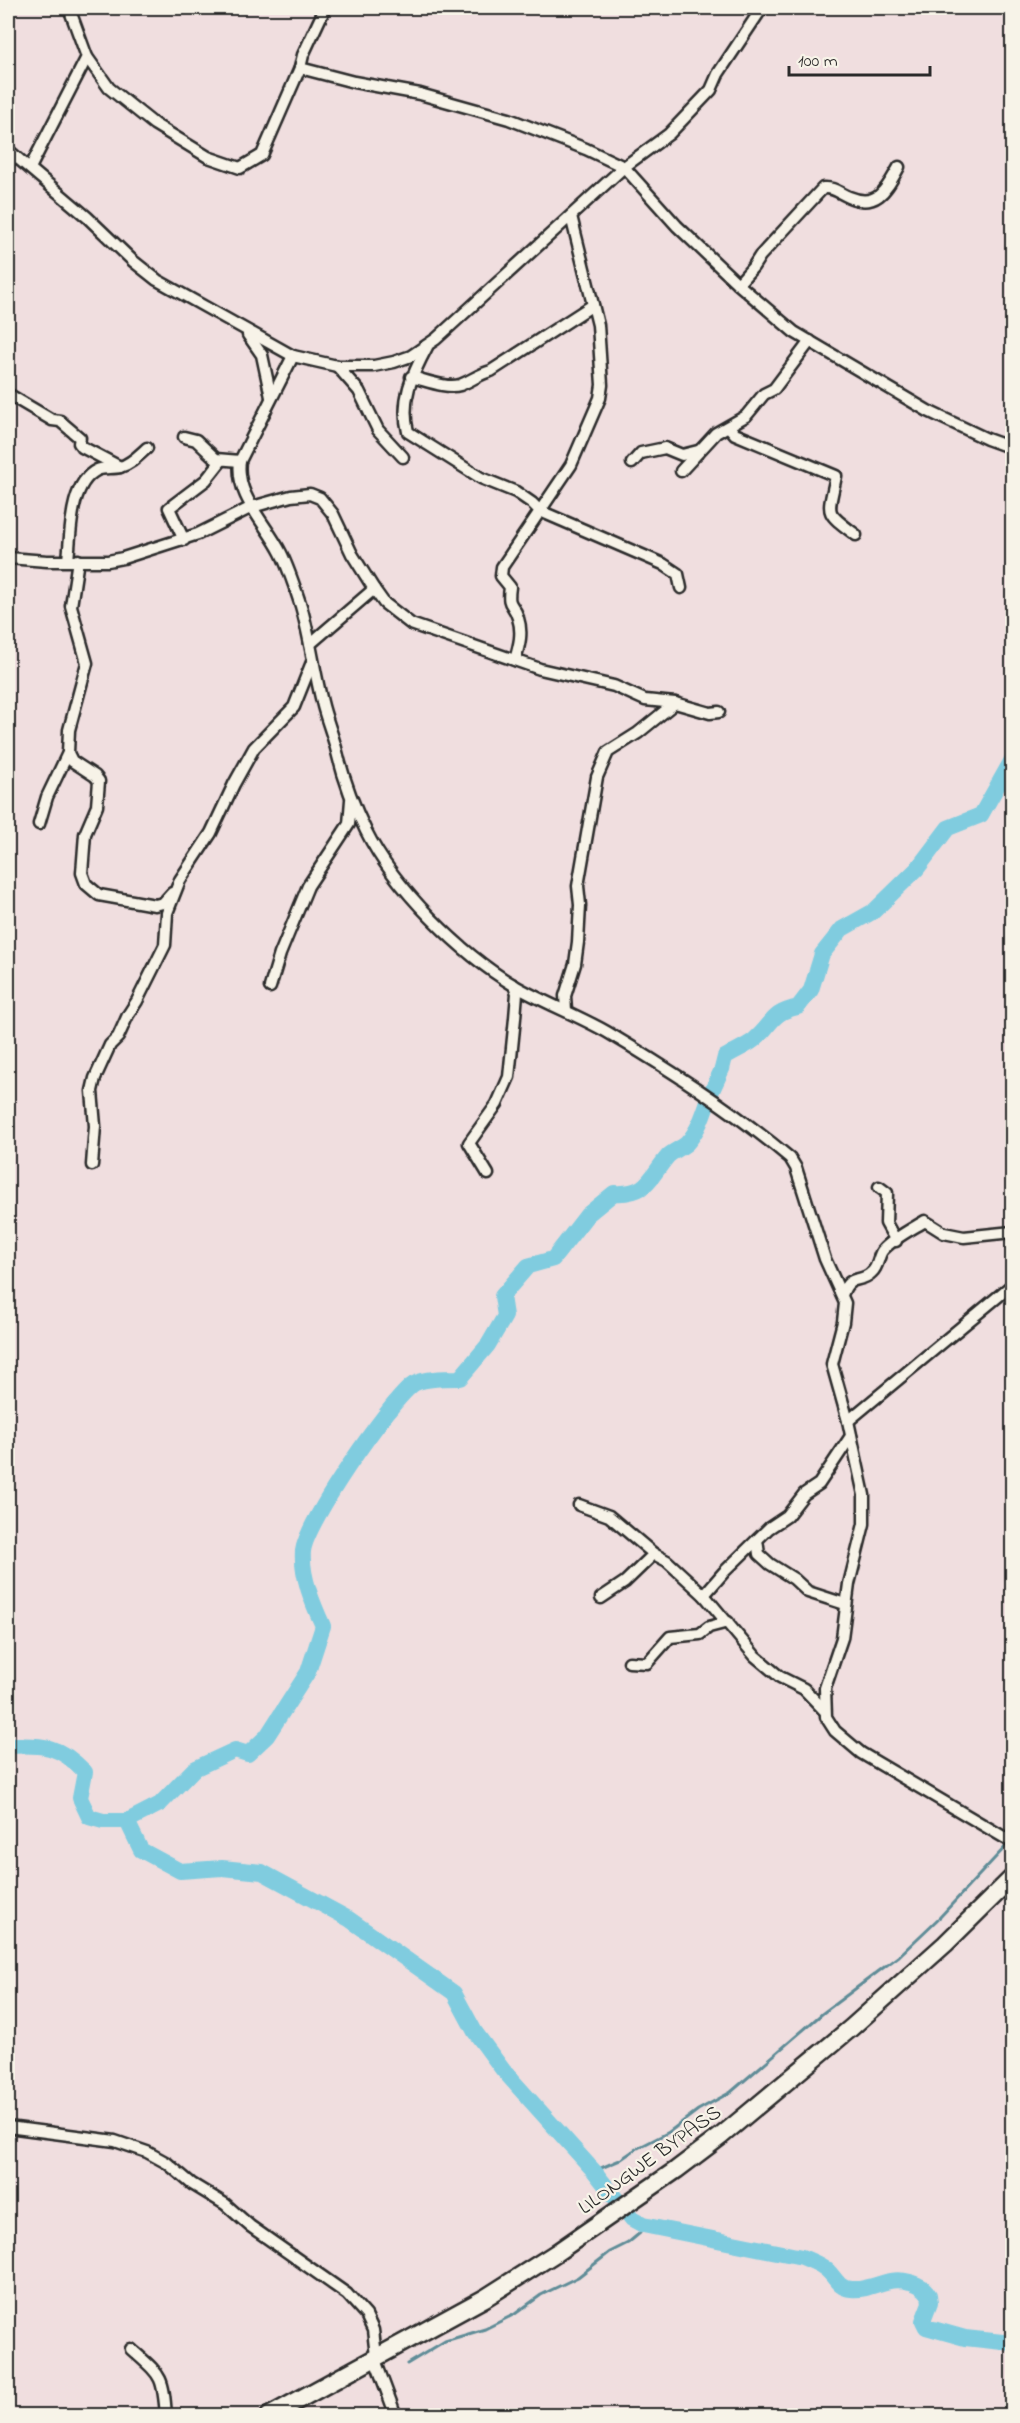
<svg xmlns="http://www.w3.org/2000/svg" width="1020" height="2423" font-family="'Indie Flower',sans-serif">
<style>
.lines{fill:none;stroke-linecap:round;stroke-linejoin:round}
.stream{stroke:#5e8c97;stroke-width:3}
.river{stroke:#80ccdf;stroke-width:16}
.minor-casing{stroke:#2b2b2b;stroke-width:15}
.primary-casing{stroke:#2b2b2b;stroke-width:21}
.minor{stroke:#f7f3e8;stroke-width:10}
.primary{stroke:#f7f3e8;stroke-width:16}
.labels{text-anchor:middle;stroke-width:4.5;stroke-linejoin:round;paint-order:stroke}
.street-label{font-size:21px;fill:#2b2b2b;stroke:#f7f3e8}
</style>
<rect width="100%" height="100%" fill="#f0dedf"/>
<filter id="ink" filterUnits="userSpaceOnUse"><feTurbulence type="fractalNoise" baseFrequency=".0167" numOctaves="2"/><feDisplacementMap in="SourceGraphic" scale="12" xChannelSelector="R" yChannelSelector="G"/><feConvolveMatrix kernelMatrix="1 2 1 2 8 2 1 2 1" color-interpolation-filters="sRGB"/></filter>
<g filter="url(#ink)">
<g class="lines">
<g class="stream">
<polyline points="594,2171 620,2160 636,2149 669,2132 698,2110 731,2092 823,2013 899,1956 940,1917 1009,1843"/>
<polyline points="407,2364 445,2341 485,2329 515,2314 541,2295 578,2277 610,2252 628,2243 640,2233 643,2225"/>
</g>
<g class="river">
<path d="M710,1095L722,1069L725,1057C734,1051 745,1047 754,1040C774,1023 770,1013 798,1007L811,990L822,954L842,929L874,911L917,869L948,828L981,815L1012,760"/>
<path d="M8,1746C42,1744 60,1745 85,1772L80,1798L89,1817L103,1821H127L160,1804L194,1769L235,1750L248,1754L267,1736L308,1672L323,1626C313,1604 301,1576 303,1551C307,1521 386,1407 411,1386C420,1378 447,1378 460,1378L488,1345L505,1316L502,1296L528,1266L553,1259L587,1215L614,1193C648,1195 649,1178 668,1156C673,1151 682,1148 687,1143C698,1131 703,1116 708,1101"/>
<path d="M127,1821L141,1850L180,1871L222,1868L262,1872L349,1919L454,1993L475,2032L503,2070L594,2171L632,2219L643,2225L802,2257C809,2260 817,2263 823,2267C835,2274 836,2288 851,2289C875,2291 885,2275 910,2282C919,2285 924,2287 929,2295L930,2303L923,2321L926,2327L965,2338L1012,2343"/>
</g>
<defs>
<g id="minor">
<polyline points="69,8 87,57 109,88 154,124 208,157 240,168 262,155 300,68 303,55 325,8"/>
<polyline points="300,68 354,82 420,94 509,119 586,149 624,167 677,226 738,284 794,332 928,411 987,439 1012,448"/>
<polyline points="8,150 87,217 133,261 157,280 293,356 337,366 374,366 394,362 411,356 436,339 624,167 669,134 711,90 718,74 762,8"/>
<polyline points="30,168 87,57"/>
<polyline points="571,216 598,325 602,385 600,398 571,465 540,511 663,564 678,574 681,588"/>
<path d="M738,284L753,267L760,256L823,188C834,187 839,193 849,197C878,209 887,188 899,167"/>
<polyline points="248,335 262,355 271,397"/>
<path d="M427,347C412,375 400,400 408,432L481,478L516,492L532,503L540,511L502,567L501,576L510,587C507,609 513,601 518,618C523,633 519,646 515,660"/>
<path d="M293,356L240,461C235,496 266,523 281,553C289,569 295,588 301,606C310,637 314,670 322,702C326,719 333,735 337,752C344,780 353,805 366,831C394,888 461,954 515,986C545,1003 577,1015 607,1032C671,1070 733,1110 790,1158L796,1168L825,1259L845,1303L843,1322L832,1364L848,1421L864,1495V1524L849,1584L842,1638L825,1688L826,1717L835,1731L861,1753L1012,1842"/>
<polyline points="337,366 359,391 378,430 403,457"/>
<path d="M411,377C425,380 446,389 460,385C471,381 479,374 491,371L593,305"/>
<polyline points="8,394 52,420 60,421 80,438 79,443 82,447 120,467"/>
<path d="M729,427L735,434L836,476C828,516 823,510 856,535"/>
<polyline points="184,437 196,440 216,459 240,461"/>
<polyline points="632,463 641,453 665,448 682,455 698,451"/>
<polyline points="681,471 716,433 746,416 764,394 774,389 810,341"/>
<polyline points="184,540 169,508 206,480 221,461"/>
<polyline points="8,558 47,561 108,561 123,558 198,534 252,507 291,496 310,494 320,498 333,514 352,554 374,589"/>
<path d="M68,560C71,534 69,484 97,470C104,467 113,469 120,467C131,464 139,455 147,448"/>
<polyline points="78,560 71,606 87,663 69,730 68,753 72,761 95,776 99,781 97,806 85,834 82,873 86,884 99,895 155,905 163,903 172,893"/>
<polyline points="310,644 374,589 384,603 411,624 540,669 614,686 645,700 675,703 710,713 719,712"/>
<polyline points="39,824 47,797 68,753"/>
<polyline points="270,987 280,954 308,886 349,824 351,800"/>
<polyline points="566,1010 565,996 575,964 578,942 580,905 578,886 597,777 608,752 638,733 675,703"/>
<polyline points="92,1165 95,1126 92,1091 95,1078 110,1045 118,1037 128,1015 137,1001 165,945 167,913 180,880 211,833 234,784 254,748 294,707 312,662"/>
<polyline points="488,1174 469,1143 497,1104 509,1077 515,1018 517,993 514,985"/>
<polyline points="879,1187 887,1193 886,1223 896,1241"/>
<path d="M842,1295C850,1272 860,1285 872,1272C878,1267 878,1257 882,1251C892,1239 912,1229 925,1221L944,1233L964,1237L1012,1232"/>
<polyline points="848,1421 1012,1285"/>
<polyline points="579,1505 609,1516 654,1554 667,1561 704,1595 755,1656 780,1677 804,1689 824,1710"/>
<polyline points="757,1540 759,1554 770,1564 794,1579 808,1592 845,1604"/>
<polyline points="704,1595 724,1572 769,1528 787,1516 804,1494 819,1484 851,1436"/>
<polyline points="601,1598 625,1582 654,1554"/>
<polyline points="629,1662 647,1663 670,1637 700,1634 709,1627 728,1622"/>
<polyline points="8,2127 115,2141 147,2152 167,2163 192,2184 225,2204 250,2226 347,2294 366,2315 373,2330 377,2365 396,2416"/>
<path d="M131,2349C161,2376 163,2374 166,2416"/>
</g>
<polyline id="primary" points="269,2416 485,2298 556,2253 676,2170 721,2136 851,2028 945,1944 1012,1878"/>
</defs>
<use href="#minor" class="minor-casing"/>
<use href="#primary" class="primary-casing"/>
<use href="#minor" class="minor"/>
<use href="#primary" class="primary"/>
</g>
</g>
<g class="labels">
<g class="street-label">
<text transform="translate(649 2159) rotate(-36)" y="7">LILONGWE BYPASS</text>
</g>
</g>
<rect width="1020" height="2423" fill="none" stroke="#f7f3e8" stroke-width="30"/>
<rect x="15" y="15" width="990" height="2393" fill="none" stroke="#2b2b2b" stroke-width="2" filter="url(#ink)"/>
<path d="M789 66v9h141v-9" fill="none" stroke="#2b2b2b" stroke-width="3"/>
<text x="798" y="66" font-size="18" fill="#2b2b2b" stroke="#f7f3e8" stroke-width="4.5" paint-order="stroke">100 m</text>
</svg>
